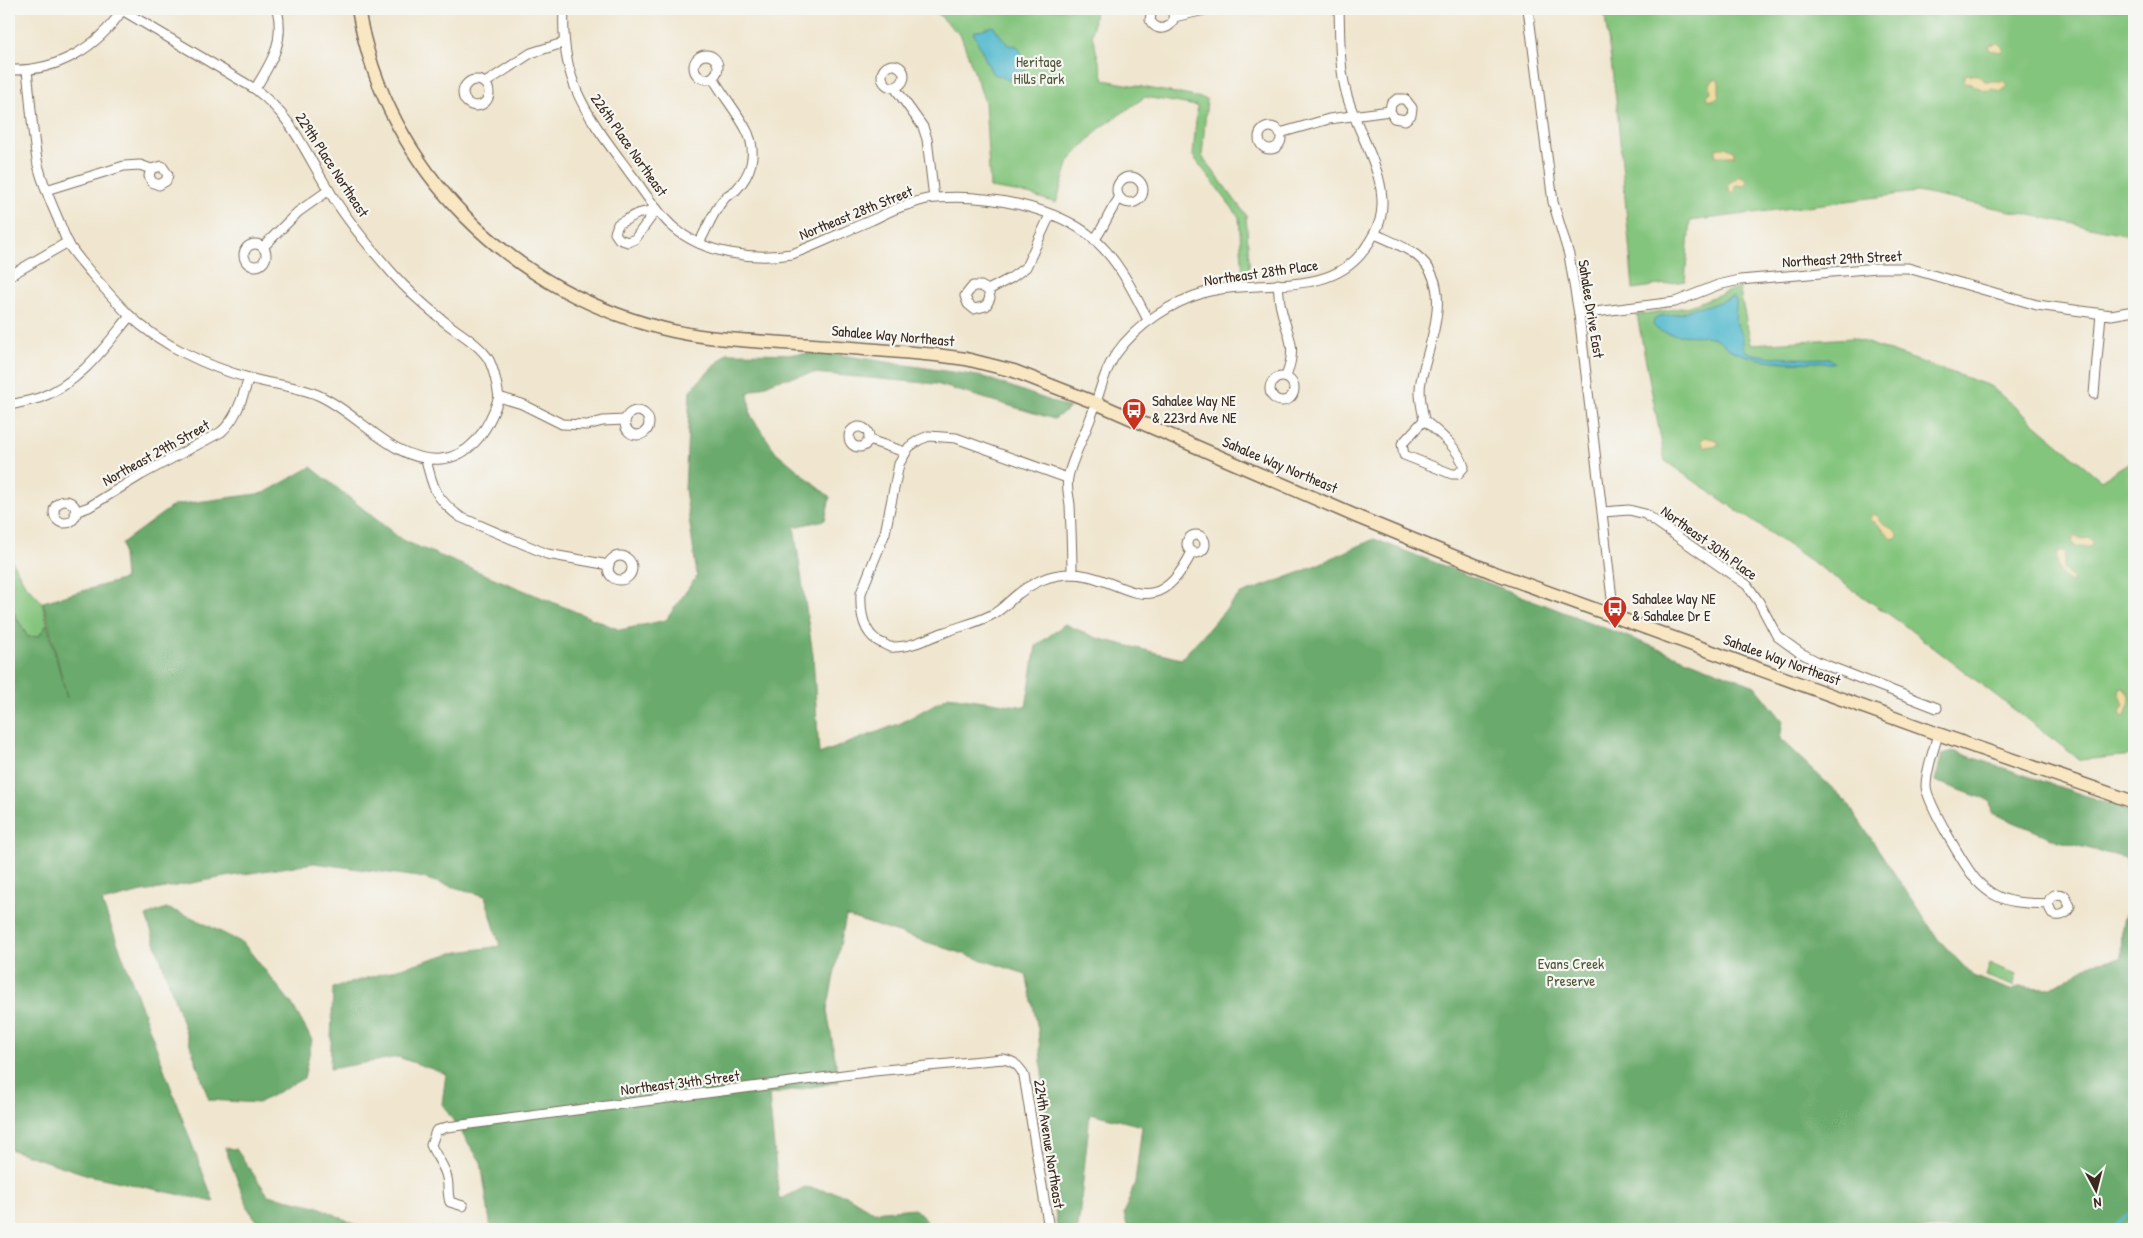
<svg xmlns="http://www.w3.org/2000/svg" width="2143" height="1238" font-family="'Patrick Hand',sans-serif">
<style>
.green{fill:#84c57d;stroke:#60784e}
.forest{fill:#6baa6c;stroke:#536a45}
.sand{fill:#eeda9e;stroke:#94825e}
.water{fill:#51b9ce;stroke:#467276}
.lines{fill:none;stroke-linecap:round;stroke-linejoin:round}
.stream{stroke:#51b9ce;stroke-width:2.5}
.minor-casing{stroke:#7a6c5c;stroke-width:11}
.secondary-casing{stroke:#7a6c5c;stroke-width:15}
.minor{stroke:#fff;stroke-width:9}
.secondary{stroke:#f9e7c3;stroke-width:12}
.labels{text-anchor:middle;stroke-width:4.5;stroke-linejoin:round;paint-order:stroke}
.park-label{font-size:15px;fill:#51583a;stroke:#f6f6f2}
.street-label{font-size:15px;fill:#3b2a1e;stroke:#f6f6f2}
.poi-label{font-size:15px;fill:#3b2a1e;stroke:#f6f6f2;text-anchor:start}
</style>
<rect width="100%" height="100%" fill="#f6f6f2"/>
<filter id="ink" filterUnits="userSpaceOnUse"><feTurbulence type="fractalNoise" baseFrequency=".02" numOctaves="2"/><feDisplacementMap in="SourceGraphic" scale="10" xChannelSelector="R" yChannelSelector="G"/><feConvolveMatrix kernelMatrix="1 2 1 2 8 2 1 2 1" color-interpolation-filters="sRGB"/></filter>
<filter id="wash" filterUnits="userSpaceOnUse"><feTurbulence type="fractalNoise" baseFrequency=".0096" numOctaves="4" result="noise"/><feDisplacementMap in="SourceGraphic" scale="20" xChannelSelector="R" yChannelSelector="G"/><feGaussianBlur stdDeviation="1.12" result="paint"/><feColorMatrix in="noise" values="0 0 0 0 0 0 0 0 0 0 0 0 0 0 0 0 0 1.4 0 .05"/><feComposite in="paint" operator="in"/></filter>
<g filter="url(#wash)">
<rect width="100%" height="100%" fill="#f0e6cf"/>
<g class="green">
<polygon points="933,9 1095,9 1092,35 1104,80 1207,99 1202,156 1246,215 1250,275 1243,276 1239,217 1193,156 1197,106 1145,97 1099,129 1069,161 1056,203 1028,194 990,188 985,102 961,36"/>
<polygon points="1604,9 2134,9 2134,236 1917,192 1690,221 1685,281 1633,289 1617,107"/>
<polygon points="1739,287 1751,344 1853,338 1990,386 2101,480 2134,459 2134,755 2080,760 1900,622 1665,461 1637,315 1687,307"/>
<polygon points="9,556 24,583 42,602 47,624 39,636 28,637 9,605"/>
<polygon points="1990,964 2017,974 2013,986 1986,976"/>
</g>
<g class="forest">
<path d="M727,353L835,354L984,377L1070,408L1054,419L936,384L813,373L777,380L748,393L751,416L776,452L830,497L825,520L794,527L813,655L819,754L901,723L949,696L1026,707L1036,646L1065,624L1097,638L1181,659L1239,595L1301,572L1374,539L1755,686L1783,721L1780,739L1846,801L1938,939L1973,976L2010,990L2019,987L2051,988L2093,963L2121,958L2122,925L2131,896L2126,858L2059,841L1992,813L1990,801L1935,781L1942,754L1953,751L2134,812V1229H1128L1124,1214L1135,1182L1142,1126L1090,1113L1078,1229H1057L1038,1029L1026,974L846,916L827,1010L839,1082L769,1095L779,1200L805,1187L844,1194L874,1212L914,1208L929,1223L930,1229H491L481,1162L442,1104L446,1074L398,1057L330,1069L333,988L452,953L500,946L485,896L419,877L314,863L219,878L138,893L102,902C141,1002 175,1103 214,1202L88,1175L9,1149V605L28,637L39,636L47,624L67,698L43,602L125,579L122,543L174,505L264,493L311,467L402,540L620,630L666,620L697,576L685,489L690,390Z"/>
<polygon points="166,908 191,917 243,943 292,1004 312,1040 304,1078 258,1103 209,1100 146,916"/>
<polygon points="225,1148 236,1149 268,1195 317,1206 360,1227 382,1229 263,1229 249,1210"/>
</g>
<g class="sand">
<polygon points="1998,43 2003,48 2002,52 1989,50 1989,45"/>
<path d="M1966,74L1977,75L1985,81H2005L2008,86L2000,92L1993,89C1982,93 1984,87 1974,87L1971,83L1964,82L1963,79Z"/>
<polygon points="1717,79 1719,82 1719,96 1713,100 1709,100 1707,96 1711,92 1710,84 1713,80"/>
<polygon points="1725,147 1734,151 1734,156 1715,156 1716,149"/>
<polygon points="1739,176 1744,177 1747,182 1744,186 1736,185 1735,192 1733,194 1730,192 1728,184"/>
<polygon points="1705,437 1717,440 1719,445 1705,447 1701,441"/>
<path d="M1874,514C1880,517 1879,520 1884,524C1889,528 1894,528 1898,535L1896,538H1891L1879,525L1871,520V515Z"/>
<polygon points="2074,536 2081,539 2090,538 2093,544 2089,547 2076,547 2072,543"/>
<path d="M2061,550L2065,553L2063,569L2072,578V583C2059,575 2056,568 2057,553Z"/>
<path d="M2124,688C2135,696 2128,705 2125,716L2122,717L2120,712L2124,705L2119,692L2120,689Z"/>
</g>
<g class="water">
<path d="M993,26L1008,45L1017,46C1026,57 1026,68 1024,81L1019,84L992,73L973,32Z"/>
<path d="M1732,297L1736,300C1737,308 1734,317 1736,324C1738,329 1742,332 1743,338C1743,341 1743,347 1744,349C1750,359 1816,359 1829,358L1835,363C1830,364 1823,361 1817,362C1787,363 1758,362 1731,350C1725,347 1721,340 1715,338C1700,333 1663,340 1653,325L1654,320L1661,316L1682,313L1696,307L1711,305Z"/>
</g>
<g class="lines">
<polyline class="stream" points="2110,1229 2134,1209"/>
</g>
</g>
<g filter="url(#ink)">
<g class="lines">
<defs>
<g id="minor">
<path d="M564,9C560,84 588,116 630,173C644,191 656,212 673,227C704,254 753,260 792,254C819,244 845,231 872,220C883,215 895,208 907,205C916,202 926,198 936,198C985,194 1056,206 1094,239C1119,261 1133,291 1148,320"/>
<path d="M1152,9L1150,20C1158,37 1181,25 1171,9"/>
<polyline points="1528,9 1553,202 1569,255 1579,314 1614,616"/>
<path d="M122,10L255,89C294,119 303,149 328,189C346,219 370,248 393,274C407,290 424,305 440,318C456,332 478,342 489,360C495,372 497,384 499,397L522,404L562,424L587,425L603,421L625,420"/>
<polyline points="1174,17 1209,9"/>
<circle cx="706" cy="67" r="12"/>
<circle cx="893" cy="76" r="11"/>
<path d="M9,70C57,72 97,48 123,9"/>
<path d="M27,71C31,102 32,135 38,165C43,184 50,201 58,219C61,226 64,235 68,243C74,254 83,263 91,273C103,287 116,302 129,315C161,345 208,367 249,378C273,385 300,386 322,397C361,416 395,463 441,459C474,456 490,425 499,397"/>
<circle cx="476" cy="93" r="13"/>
<polyline points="485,83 531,53 563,43"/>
<polyline points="895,88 923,127 927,139 934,198"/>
<path d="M255,89C272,61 285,42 277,9"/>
<circle cx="1270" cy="138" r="11"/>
<polyline points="1280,133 1329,119 1390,111 1391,104 1397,99 1405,99 1412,108 1411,115 1405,120 1394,118 1390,111"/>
<circle cx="1130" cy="190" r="13"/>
<polyline points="46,190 124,166 140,165 151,169 162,166 168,175 166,181 159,185 152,182 149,176 151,169"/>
<polygon points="657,209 635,239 628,242 619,239 615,233 618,224 637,214"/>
<path d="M1375,234C1388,240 1404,246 1416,255C1457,286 1428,343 1421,381C1418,394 1422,407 1424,420L1402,444L1404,455L1452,474H1458L1464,467C1459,448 1438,432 1424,420"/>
<path d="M1094,240C1105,227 1109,210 1120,198"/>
<path d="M699,243C707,229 713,211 724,199C727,195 732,193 736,190C751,174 757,154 748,133C739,114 723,96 713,78"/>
<circle cx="255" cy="255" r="11"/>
<polyline points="263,247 298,212 329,190"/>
<polyline points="9,276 68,242"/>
<path d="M1278,284C1279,292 1279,301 1281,308C1288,340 1298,343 1286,377"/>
<polyline points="988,290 990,298 986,306 974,309 968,304 965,296 973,286 981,286 988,290 1011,278 1026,267 1050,215"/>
<polyline points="1579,314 1675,302 1718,285 1740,280 1877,268 1908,268 2037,305 2111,315 2134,311"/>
<circle cx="1282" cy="389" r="12"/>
<polyline points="2094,394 2101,314"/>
<path d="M9,405C19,403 29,401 39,398C80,383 104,348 130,316"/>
<circle cx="637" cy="423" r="12"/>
<circle cx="859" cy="437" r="10"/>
<polyline points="869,440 905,452"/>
<path d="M426,459C432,487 436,499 460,517L547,554L609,565"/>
<path d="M1067,478L956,438L929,436L919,440L909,447L899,464L885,533L861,593C860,613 863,636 884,644C887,646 891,648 894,647C911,647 929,638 945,632C961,626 980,622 995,613C1004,608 1010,600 1018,594C1029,585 1045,577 1059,575C1117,565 1150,636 1192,552"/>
<circle cx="65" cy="512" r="11"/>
<path d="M75,512L89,507L141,475L221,432C237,418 242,398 249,378"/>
<polyline points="1603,512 1629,510 1645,514 1747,585 1759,602 1777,636 1799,652 1818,662 1937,708"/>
<circle cx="1196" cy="544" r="9"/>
<circle cx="620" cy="568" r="12"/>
<path d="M1072,574C1072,551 1071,528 1070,505C1069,496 1066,486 1068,478C1070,463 1085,434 1091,417C1099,396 1103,373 1116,354C1137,324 1172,302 1206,292C1258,278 1328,299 1364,250C1371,240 1377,231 1380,220C1391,177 1356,133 1346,92C1339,65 1340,37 1339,9"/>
<path d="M1938,734C1934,750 1926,769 1926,786C1927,803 1965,867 1977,881C1982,886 1988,892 1995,895C2011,904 2030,903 2048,904L2052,914C2060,917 2067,915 2070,906L2065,896C2057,892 2050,895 2048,904"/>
<path d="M463,1206L450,1202C447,1194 449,1186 447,1178C445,1166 436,1157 431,1145L436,1131L447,1127L874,1071L1003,1059C1014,1061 1020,1066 1024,1076L1049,1229"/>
</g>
<path id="secondary" d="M358,9C386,172 514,295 673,331C714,340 756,341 797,344C844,347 890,351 936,355L966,359L1014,371L1096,403L1360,518L1492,572L1938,734L2134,802"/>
</defs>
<use href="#minor" class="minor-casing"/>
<use href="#secondary" class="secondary-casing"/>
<use href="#minor" class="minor"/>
<use href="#secondary" class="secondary"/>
</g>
</g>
<defs>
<symbol id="bus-pin" viewBox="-11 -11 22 30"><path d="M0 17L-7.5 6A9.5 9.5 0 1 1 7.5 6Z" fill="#c8321e" stroke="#f6f6f2"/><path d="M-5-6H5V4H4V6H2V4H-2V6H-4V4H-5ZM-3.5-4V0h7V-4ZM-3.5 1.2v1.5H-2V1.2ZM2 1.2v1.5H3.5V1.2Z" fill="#fff"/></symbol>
</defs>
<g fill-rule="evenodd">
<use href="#bus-pin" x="1120" y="396" width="28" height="38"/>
<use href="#bus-pin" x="1601" y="594" width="28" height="38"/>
</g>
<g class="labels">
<g class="park-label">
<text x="1039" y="67">Heritage<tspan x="1039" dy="17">Hills Park</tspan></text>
<text x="1571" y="969">Evans Creek<tspan x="1571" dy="17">Preserve</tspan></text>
</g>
<g class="street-label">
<text transform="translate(629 145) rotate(55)" y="5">226th Place Northeast</text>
<text transform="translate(332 165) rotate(57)" y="5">229th Place Northeast</text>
<text transform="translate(856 213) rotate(-22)" y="5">Northeast 28th Street</text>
<text transform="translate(1842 259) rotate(-3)" y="5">Northeast 29th Street</text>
<text transform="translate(1261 273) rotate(-8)" y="5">Northeast 28th Place</text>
<text transform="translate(1591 309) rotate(81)" y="5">Sahalee Drive East</text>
<text transform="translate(893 336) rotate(5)" y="5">Sahalee Way Northeast</text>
<text transform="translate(156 453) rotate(-29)" y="5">Northeast 29th Street</text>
<text transform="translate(1280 465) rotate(23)" y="5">Sahalee Way Northeast</text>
<text transform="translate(1709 543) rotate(36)" y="5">Northeast 30th Place</text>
<text transform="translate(1782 660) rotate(20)" y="5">Sahalee Way Northeast</text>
<text transform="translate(680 1083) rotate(-7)" y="5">Northeast 34th Street</text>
<text transform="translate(1049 1144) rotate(81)" y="5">224th Avenue Northeast</text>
</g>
<g class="poi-label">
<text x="1152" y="406">Sahalee Way NE<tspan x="1152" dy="17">&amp; 223rd Ave NE</tspan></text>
<text x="1632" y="604">Sahalee Way NE<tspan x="1632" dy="17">&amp; Sahalee Dr E</tspan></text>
</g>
</g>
<rect width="2143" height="1238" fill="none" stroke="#f6f6f2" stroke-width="30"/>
<g transform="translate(2096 1190) rotate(173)" stroke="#f6f6f2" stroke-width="4" paint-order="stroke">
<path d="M0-4L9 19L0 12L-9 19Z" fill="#3b2a1e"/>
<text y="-8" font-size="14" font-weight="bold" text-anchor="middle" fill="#3b2a1e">N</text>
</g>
</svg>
